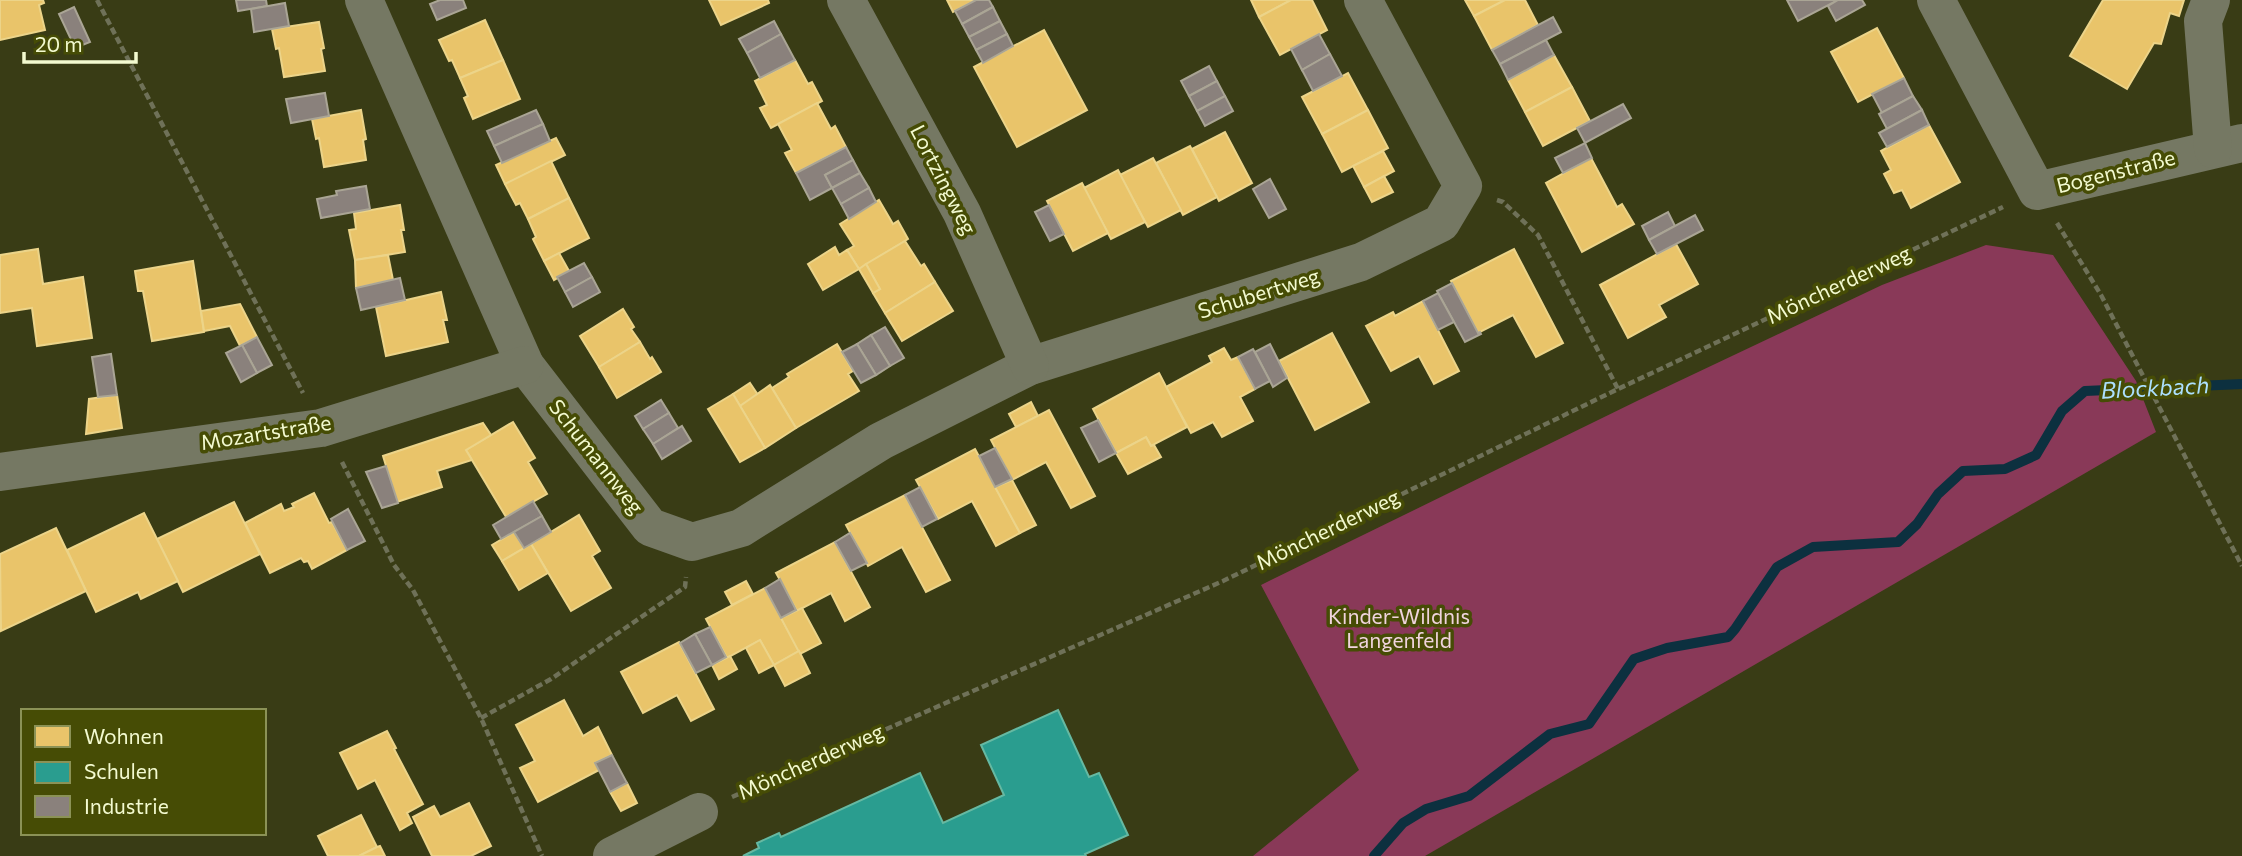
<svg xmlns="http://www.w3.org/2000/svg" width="2242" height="856" font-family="Commissioner,sans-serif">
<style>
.green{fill:#893958}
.homes{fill:#e9c46a;stroke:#ecd489;stroke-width:2}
.schools{fill:#2a9d8f;stroke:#66b9a2;stroke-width:2}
.industry{fill:#8a817c;stroke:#aaa595;stroke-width:2}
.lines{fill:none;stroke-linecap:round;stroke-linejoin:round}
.stream{stroke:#0c303f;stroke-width:10}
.path{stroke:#6f7158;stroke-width:4.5;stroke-dasharray:7 3.5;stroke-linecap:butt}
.minor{stroke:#757863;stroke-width:38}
.labels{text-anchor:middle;stroke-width:7;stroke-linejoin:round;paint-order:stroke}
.street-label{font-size:21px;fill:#f3fad0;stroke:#464c05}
.park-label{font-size:21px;fill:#f0d4dd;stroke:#464c05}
.water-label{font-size:23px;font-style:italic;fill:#acdffd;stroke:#464c05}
</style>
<rect width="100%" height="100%" fill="#393c15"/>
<polygon class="green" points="1986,245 2053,255 2136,381 2156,432 1425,856 1253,856 1359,770 1261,585 1639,400 1882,285"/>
<g class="homes">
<polygon points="0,0 43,0 44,3 39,5 45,30 0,40"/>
<polygon points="709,0 768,0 769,3 721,25"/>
<polygon points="947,0 976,0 953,12"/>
<polygon points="1251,0 1291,0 1259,17"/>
<polygon points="1291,0 1312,0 1327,30 1280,55 1259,17"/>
<polygon points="1465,0 1505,0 1474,16"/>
<polygon points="1505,0 1525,0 1538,25 1492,50 1474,16"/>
<polygon points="2103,0 2184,0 2179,16 2170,13 2161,44 2154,43 2127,89 2070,56"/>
<polygon points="485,20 503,60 460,78 452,60 449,61 439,40"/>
<polygon points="319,22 324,48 321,49 325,71 284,77 279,48 276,49 272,29"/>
<polygon points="1877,28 1904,78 1858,102 1831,52"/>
<polygon points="1044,30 1087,110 1017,147 974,67"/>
<polygon points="1554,55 1572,87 1525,112 1508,80"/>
<polygon points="503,60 520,99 473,119 464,98 468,96 460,78"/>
<polygon points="795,60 808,84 812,82 822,101 771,128 760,108 767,105 755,81"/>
<polygon points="1348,73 1368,110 1322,134 1302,97"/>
<polygon points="1572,87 1590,121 1543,146 1525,112"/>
<polygon points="817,103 831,129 835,126 846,147 796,173 785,153 792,150 778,124"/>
<polygon points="361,110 366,139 363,140 366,160 324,167 319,138 316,139 312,119"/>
<polygon points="1368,110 1388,148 1342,172 1322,134"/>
<polygon points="1929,125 1960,182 1911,208 1902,190 1894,193 1884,174 1891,170 1881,151"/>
<polygon points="1225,132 1252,183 1219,201 1192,149"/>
<polygon points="556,138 565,155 505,184 496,165"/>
<polygon points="1190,146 1217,197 1183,215 1156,163"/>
<polygon points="1383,151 1394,171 1364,187 1353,166"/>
<polygon points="1153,158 1181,210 1148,227 1120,175"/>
<polygon points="1591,158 1617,207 1622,204 1634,224 1582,252 1546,183"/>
<polygon points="551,161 569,198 528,219 520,203 516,205 505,184"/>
<polygon points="1118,170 1145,222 1111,239 1084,188"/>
<polygon points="1384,176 1393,192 1372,202 1364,187"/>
<polygon points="1082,183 1108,233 1073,251 1047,201"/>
<polygon points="569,198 589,238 544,261 533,239 536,237 528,219"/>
<polygon points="879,200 893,224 898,221 908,239 859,269 847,250 854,246 840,224"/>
<polygon points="400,205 404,230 401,230 405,252 355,260 349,230 356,229 354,213"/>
<polygon points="905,241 921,266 924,264 935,282 885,313 873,293 880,289 866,264"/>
<polygon points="1676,244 1698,284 1659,305 1666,317 1628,338 1600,285"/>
<polygon points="835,247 839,255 847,250 859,269 823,290 808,264"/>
<polygon points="38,249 43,284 83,277 92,338 37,346 32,308 0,313 0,255"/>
<polygon points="1514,249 1563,343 1536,357 1513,315 1478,333 1451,281"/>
<polygon points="559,253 569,271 554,280 544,261"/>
<polygon points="388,255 393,280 356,288 355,260"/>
<polygon points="193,261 204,332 152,341 143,291 138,291 135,271"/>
<polygon points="866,264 880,289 873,293 859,269"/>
<polygon points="935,282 953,311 902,341 885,313"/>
<polygon points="441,292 447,320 443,320 448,342 386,356 376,307"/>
<polygon points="1423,301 1459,371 1434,384 1419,356 1391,371 1366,326 1393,312 1395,316"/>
<polygon points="240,304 257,337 240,346 230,326 204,331 201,311"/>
<polygon points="623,309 634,327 631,329 640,342 599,367 580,336"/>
<polygon points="1332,333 1369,402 1315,430 1279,361"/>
<polygon points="640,342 650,359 652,357 661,372 617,398 599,367"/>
<polygon points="837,344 853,371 848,374 859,391 796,428 772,388 789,377 787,374"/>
<polygon points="1224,348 1231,360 1238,357 1255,389 1240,397 1253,421 1222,437 1213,422 1191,433 1166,387 1212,362 1209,356"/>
<polygon points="1159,373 1187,427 1151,446 1146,437 1116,453 1093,409"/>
<polygon points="750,383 758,395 740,406 733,394"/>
<polygon points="770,385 796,428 765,448 740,406"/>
<polygon points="733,394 765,448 740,462 708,409"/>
<polygon points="117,395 122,428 86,434 89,399"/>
<polygon points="1031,402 1038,416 1016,427 1009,414"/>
<polygon points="1049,410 1095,496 1071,508 1046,462 1012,480 991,440"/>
<polygon points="513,422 535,458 528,462 547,494 506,517 466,450"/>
<polygon points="483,423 491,435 466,450 472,460 437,471 442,487 397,502 383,456"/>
<polygon points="1146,437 1151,446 1154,445 1161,457 1128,474 1116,453"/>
<polygon points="975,449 1020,533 996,546 972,501 938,519 916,480"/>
<polygon points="1012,480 1036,525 1020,533 995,487"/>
<polygon points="314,493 329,523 332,522 347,550 312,569 308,561 304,562 301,558 270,573 245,523 281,504 284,511 294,507 292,504"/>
<polygon points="905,495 950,580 926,592 902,547 868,566 846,525"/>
<polygon points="234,502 260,554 183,592 157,539"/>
<polygon points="144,513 178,581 141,599 138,592 96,612 67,550"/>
<polygon points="579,515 600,551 592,556 611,588 571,611 531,544"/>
<polygon points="56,528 86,591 1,631 0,554"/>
<polygon points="514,532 524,548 502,561 492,545"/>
<polygon points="835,542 870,607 845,621 831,593 797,611 776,573"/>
<polygon points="531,544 548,573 519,590 502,561"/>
<polygon points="746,581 753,594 732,605 725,592"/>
<polygon points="765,588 799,651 774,665 760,640 727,658 706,619"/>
<polygon points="802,608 821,643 800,654 781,618"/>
<polygon points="760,640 774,665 759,673 746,648"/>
<polygon points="679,642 714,709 691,721 677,695 643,713 621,672"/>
<polygon points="799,651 810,673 785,686 774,665"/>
<polygon points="730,656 737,669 719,679 712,665"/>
<polygon points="564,700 583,736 598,727 612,755 595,763 599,770 538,802 520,768 535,761 516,725"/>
<polygon points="387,731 396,748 394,749 423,804 407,813 412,823 400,830 375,780 358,789 340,753"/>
<polygon points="627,783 637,803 621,811 610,792"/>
<polygon points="469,803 491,846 471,856 432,856 413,817 434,806 440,817"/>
<polygon points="361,815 377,847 359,856 328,856 318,836"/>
<polygon points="380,846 385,856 359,856 377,847"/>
</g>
<polygon class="schools" points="1058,710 1089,777 1099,773 1128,835 1085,854 1086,856 743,856 759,848 757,843 779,833 781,837 920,773 943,823 1004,795 981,745"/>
<g class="industry">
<polygon points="236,0 266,0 267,6 238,11"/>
<polygon points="440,0 463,0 466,8 437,20 430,4"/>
<polygon points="976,0 989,0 993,7 962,24 955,11"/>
<polygon points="1787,0 1838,0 1798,21"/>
<polygon points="1838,0 1862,0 1865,5 1836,21 1828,6"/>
<polygon points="285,3 289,26 254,32 251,9"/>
<polygon points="74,7 90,42 75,48 59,14"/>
<polygon points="993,7 1000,21 969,37 962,24"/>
<polygon points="1553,17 1561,32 1500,64 1492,50"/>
<polygon points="774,21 781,34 747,53 739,39"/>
<polygon points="1000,21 1007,34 976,50 969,37"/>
<polygon points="781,34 795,60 760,78 747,53"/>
<polygon points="1007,34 1013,46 983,63 976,50"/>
<polygon points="1319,34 1330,54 1302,70 1291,49"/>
<polygon points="1546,40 1554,55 1508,80 1500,64"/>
<polygon points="1330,54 1342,76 1313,91 1302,70"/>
<polygon points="1209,66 1217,81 1189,96 1181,81"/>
<polygon points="1904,78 1913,96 1882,113 1872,94"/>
<polygon points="1217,81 1225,96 1197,111 1189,96"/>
<polygon points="325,93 329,116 291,123 286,99"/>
<polygon points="1225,96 1233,111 1205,126 1197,111"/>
<polygon points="1913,96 1922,110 1887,129 1879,114"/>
<polygon points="1623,104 1631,118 1585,143 1577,128"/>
<polygon points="536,110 543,124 494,146 487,131"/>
<polygon points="1922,110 1929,125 1887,147 1879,133"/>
<polygon points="543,124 550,141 502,163 494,146"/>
<polygon points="1585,143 1592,158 1563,173 1555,158"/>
<polygon points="846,147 853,160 825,175 832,188 810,200 796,173"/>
<polygon points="853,160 860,173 832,188 825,175"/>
<polygon points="860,173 869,188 841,204 832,188"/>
<polygon points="1270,179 1286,209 1269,218 1253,189"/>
<polygon points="366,186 370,209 321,218 317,199 337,195 336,191"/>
<polygon points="869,188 876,202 849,219 841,204"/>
<polygon points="1049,205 1064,234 1050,241 1035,212"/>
<polygon points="1668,212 1675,226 1649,240 1642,226"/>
<polygon points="1695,215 1703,230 1657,254 1649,240"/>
<polygon points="584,263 592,277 565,292 557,277"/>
<polygon points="592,277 600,292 573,307 565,292"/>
<polygon points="400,278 405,300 361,310 356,288"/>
<polygon points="1452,283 1478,333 1480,332 1481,334 1465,342 1437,291"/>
<polygon points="1438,293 1454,322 1438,330 1423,301"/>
<polygon points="885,327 904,358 890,366 871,335"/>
<polygon points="871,335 890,366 876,375 857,344"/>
<polygon points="257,337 272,365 257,373 242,345"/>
<polygon points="857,344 876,375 861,383 842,352"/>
<polygon points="1270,344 1287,378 1273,387 1255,352"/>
<polygon points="242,345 257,373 241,382 226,353"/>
<polygon points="1253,349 1270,381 1255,389 1238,357"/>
<polygon points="111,354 117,395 98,397 92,357"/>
<polygon points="661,400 669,413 643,429 635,416"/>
<polygon points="669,413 678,428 653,444 643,429"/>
<polygon points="1098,420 1116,453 1099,462 1081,428"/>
<polygon points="682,426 691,441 662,459 653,444"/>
<polygon points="995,448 1012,479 995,487 979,456"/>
<polygon points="386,466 398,503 382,508 366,472"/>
<polygon points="920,487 937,519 922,527 905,495"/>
<polygon points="533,501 542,516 501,539 493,525"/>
<polygon points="348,509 365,541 347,550 331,519"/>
<polygon points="542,516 551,532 524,548 514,532"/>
<polygon points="850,533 867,563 851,571 835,542"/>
<polygon points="780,579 796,610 781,618 765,588"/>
<polygon points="710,627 726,657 712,665 695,634"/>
<polygon points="695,634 712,665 696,673 680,643"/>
<polygon points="612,755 627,783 610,792 595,763"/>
</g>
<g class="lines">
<polyline class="stream" points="1374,856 1403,823 1426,809 1469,796 1550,734 1589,724 1634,659 1667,648 1728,637 1735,629 1777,567 1813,547 1898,542 1917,524 1938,494 1963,471 2005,469 2036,455 2062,411 2085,391 2242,384"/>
<g class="path">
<polyline points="97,0 303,393"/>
<polyline points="1497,200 1503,202 1538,235 1618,389"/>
<polyline points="2057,223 2101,295 2242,566"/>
<polyline points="342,462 394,565 413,590 481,718 542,856"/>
<polyline points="481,718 551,679 685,587 686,577"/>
<polyline points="732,797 1223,581 1618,389 2003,207"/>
</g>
<g class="minor">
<polyline points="364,0 525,365 650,527 692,542 741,528 881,441 1030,366 1361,262 1441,223 1463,186 1363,0"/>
<polyline points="846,0 962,213 1030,366"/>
<polyline points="1936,0 2037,191 2242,143"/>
<polyline points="2211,0 2203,21 2213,149"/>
<polyline points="0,472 321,428 525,365"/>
<polyline points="612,856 699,812"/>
</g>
</g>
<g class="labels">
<g class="street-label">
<text transform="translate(2116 172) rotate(-14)" y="7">Bogenstraße</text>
<text transform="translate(943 180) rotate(63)" y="7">Lortzingweg</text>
<text transform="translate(1839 285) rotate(-25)" y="7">Möncherderweg</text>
<text transform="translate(1259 294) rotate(-17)" y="7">Schubertweg</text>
<text transform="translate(266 433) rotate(-9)" y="7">Mozartstraße</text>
<text transform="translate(596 457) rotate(52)" y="7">Schumannweg</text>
<text transform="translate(1328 530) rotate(-26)" y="7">Möncherderweg</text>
<text transform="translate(811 762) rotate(-24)" y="7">Möncherderweg</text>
</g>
<g class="park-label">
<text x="1399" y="624">Kinder-Wildnis<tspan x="1399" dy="24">Langenfeld</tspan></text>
</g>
<g class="water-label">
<text transform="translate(2155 388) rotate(-3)" y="8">Blockbach</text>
</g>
</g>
<rect x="21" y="709" width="245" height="126" fill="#464c05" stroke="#8b9256" stroke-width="2"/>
<rect x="35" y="726" width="35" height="21" fill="#e9c46a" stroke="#8b9256" stroke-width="2"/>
<text x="84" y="744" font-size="21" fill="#f3fad0">Wohnen</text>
<rect x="35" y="762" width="35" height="21" fill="#2a9d8f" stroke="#8b9256" stroke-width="2"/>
<text x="84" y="779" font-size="21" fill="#f3fad0">Schulen</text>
<rect x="35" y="796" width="35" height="21" fill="#8a817c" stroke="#8b9256" stroke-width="2"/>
<text x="84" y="814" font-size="21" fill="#f3fad0">Industrie</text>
<path d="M24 52v10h112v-10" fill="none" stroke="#f3fad0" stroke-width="3.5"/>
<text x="35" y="52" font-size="21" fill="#f3fad0" stroke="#464c05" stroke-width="5" paint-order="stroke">20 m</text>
</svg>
